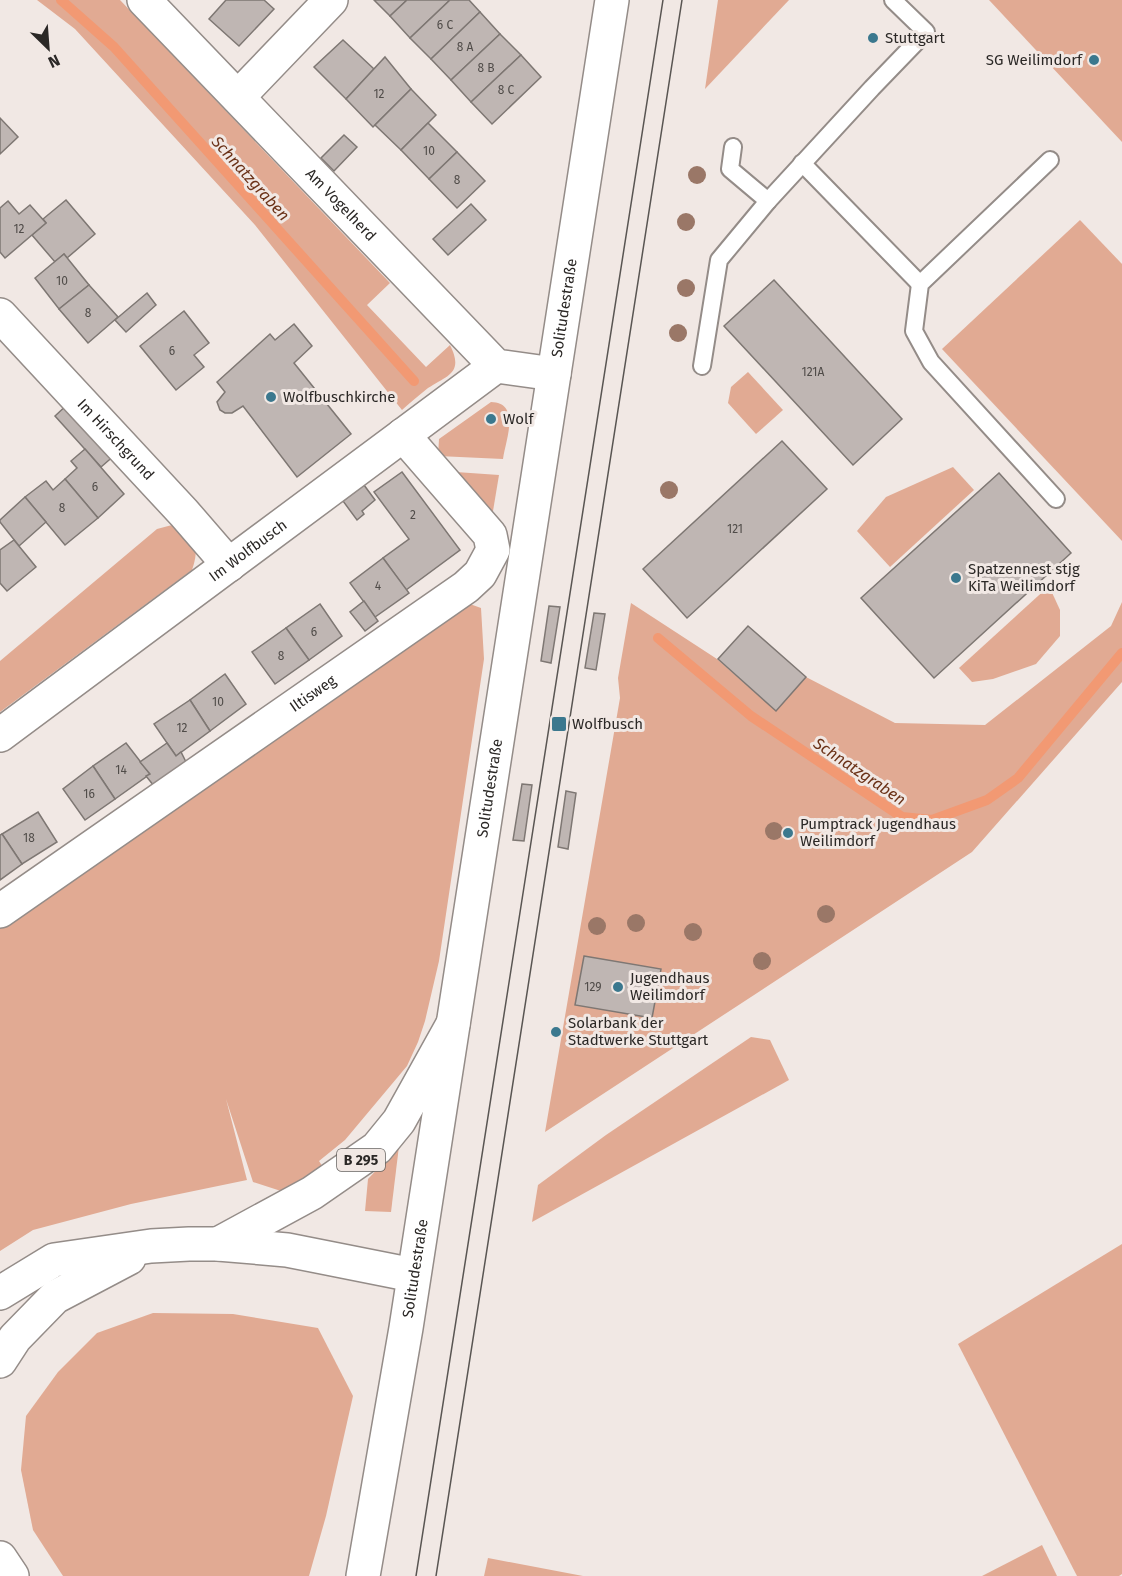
<svg xmlns="http://www.w3.org/2000/svg" width="1122" height="1576" font-family="'Fira Sans',sans-serif">
<style>
.green{fill:#e1aa93}
.lines{fill:none;stroke-linecap:round;stroke-linejoin:round}
.stream{stroke:#f29973;stroke-width:10}
.building{fill:#bfb6b3;stroke:#7e7773;stroke-width:1.5}
.lane-casing{stroke:#948c88;stroke-width:20}
.street-casing{stroke:#948c88;stroke-width:36}
.secondary-casing{stroke:#948c88;stroke-width:36}
.primary-casing{stroke:#948c88;stroke-width:36}
.lane{stroke:#fff;stroke-width:16}
.street{stroke:#fff;stroke-width:33}
.secondary{stroke:#fff;stroke-width:33}
.primary{stroke:#fff;stroke-width:33}
.tram{stroke:#595552;stroke-width:1.5}
.tree{fill:#9a7767}
.poi-dot{fill:#3b788e;stroke:#f1e8e4;stroke-width:2}
.labels{text-anchor:middle;stroke-width:6;stroke-linejoin:round;paint-order:stroke}
.number-label{font-size:12px;fill:#504c49}
.shield{fill:#f1e8e4;stroke:#66625f;stroke-width:1.5}
.shield-label{font-size:14px;font-weight:bold;fill:#2b2826}
.poi-label{font-size:15px;fill:#2b2826;stroke:#f1e8e4;text-anchor:start}
.street-label{font-size:15px;fill:#2b2826;stroke:#f1e8e4}
.water-label{font-size:16px;font-style:italic;fill:#6b3218;stroke:#f1e8e4}
</style>
<rect width="100%" height="100%" fill="#f1e8e4"/>
<g class="green">
<path d="M37,0H120L390,283L367,305L426,367L450,345C464,373 448,375 428,388C419,395 410,403 402,410L255,225L75,29Z"/>
<polygon points="718,0 789,0 705,89"/>
<polygon points="989,0 1122,0 1122,142"/>
<polygon points="1080,220 1122,264 1122,541 942,349"/>
<polygon points="748,372 783,410 756,434 728,403 731,387"/>
<path d="M491,402C521,403 506,439 503,459L438,456L439,439Z"/>
<polygon points="953,467 974,490 890,567 857,531 886,497"/>
<polygon points="456,472 499,475 493,511 486,511"/>
<path d="M172,525C196,533 200,547 192,570L0,712V661L157,529Z"/>
<polygon points="1049,586 1060,610 1060,636 1036,664 993,679 972,682 959,668"/>
<polygon points="453,598 481,608 484,659 439,961 425,1021 418,1042 407,1066 345,1140 319,1161 326,1172 284,1192 253,1182 226,1099 247,1180 131,1204 33,1230 0,1251 0,908"/>
<polygon points="1122,602 1122,682 972,852 545,1132 620,698 618,678 631,603 717,659 776,711 806,677 895,723 985,725 1111,626"/>
<polygon points="751,1037 770,1040 789,1080 532,1222 538,1185 606,1135"/>
<polygon points="399,1146 391,1212 365,1211 368,1179"/>
<polygon points="1122,1244 1122,1574 1119,1576 1077,1576 958,1344"/>
<polygon points="153,1313 233,1314 318,1328 353,1396 326,1516 309,1576 63,1576 33,1530 21,1470 26,1416 58,1372 97,1333"/>
<polygon points="1042,1545 1057,1576 982,1576"/>
<polygon points="488,1558 583,1576 484,1576"/>
</g>
<g class="lines">
<g class="stream">
<polyline points="61,0 114,47 414,381"/>
<polyline points="658,638 751,716 902,817 932,820 987,800 1018,778 1122,653"/>
</g>
</g>
<g class="building">
<polygon points="226,0 264,0 274,9 239,46 209,19"/>
<polygon points="374,0 407,0 390,16"/>
<polygon points="407,0 450,0 410,38 390,16"/>
<polygon points="450,0 469,0 480,12 431,59 410,38"/>
<polygon points="480,12 500,34 451,80 431,59"/>
<polygon points="500,34 521,55 471,102 451,80"/>
<polygon points="343,40 374,69 346,99 314,67"/>
<polygon points="521,55 541,77 492,124 471,102"/>
<polygon points="385,57 411,89 373,127 346,99"/>
<polygon points="411,89 436,115 401,150 375,125"/>
<polygon points="0,118 18,137 0,154"/>
<polygon points="428,123 457,152 429,179 401,150"/>
<polygon points="344,135 357,147 334,171 321,158"/>
<polygon points="457,152 485,181 457,208 429,179"/>
<polygon points="66,200 95,234 67,258 64,254 55,262 32,235 46,223 43,219"/>
<polygon points="8,201 19,214 30,205 46,223 5,258 0,252 0,208"/>
<polygon points="471,204 486,220 448,255 433,239"/>
<polygon points="64,254 89,285 59,309 35,278"/>
<polygon points="774,280 902,419 853,465 724,326"/>
<polygon points="89,285 118,317 88,343 59,309"/>
<polygon points="147,293 156,305 126,332 115,320"/>
<polygon points="184,311 209,343 194,355 204,367 176,390 140,346"/>
<polygon points="294,324 312,346 294,363 351,434 297,477 243,406 232,413 225,413 220,410 217,402 225,392 217,382 270,334 275,340"/>
<polygon points="70,402 116,454 101,467 55,416"/>
<polygon points="782,441 827,489 687,618 643,569"/>
<polygon points="85,449 124,494 98,518 65,479 77,468 71,461"/>
<polygon points="402,472 460,550 406,590 383,558 409,539 374,492"/>
<polygon points="999,473 1071,553 934,678 861,598"/>
<polygon points="65,479 98,518 65,545 25,497 46,481 53,490"/>
<polygon points="364,485 375,500 362,511 364,514 357,520 343,501"/>
<polygon points="25,497 46,522 19,546 0,522 0,520"/>
<polygon points="14,540 36,567 7,591 0,583 0,550"/>
<polygon points="383,558 409,593 375,617 350,583"/>
<polygon points="364,601 378,621 365,631 350,612"/>
<polygon points="320,604 342,636 309,660 286,628"/>
<polygon points="549,606 560,607 551,663 541,661"/>
<polygon points="594,613 605,614 596,670 585,668"/>
<polygon points="748,626 806,677 776,711 718,659"/>
<polygon points="286,628 309,660 275,684 252,652"/>
<polygon points="225,674 246,704 210,731 190,700"/>
<polygon points="190,700 210,731 176,756 154,724"/>
<polygon points="126,743 150,774 115,799 93,766"/>
<polygon points="167,743 176,756 181,752 186,762 154,786 146,776 150,774 140,762"/>
<polygon points="93,766 115,799 85,820 63,789"/>
<polygon points="522,784 532,785 524,841 513,840"/>
<polygon points="566,791 576,793 568,849 558,847"/>
<polygon points="38,812 57,842 22,864 2,834"/>
<polygon points="2,834 22,864 0,880 0,835"/>
<polygon points="584,956 661,969 652,1018 575,1005"/>
</g>
<g class="lines">
<defs>
<g id="lane">
<polyline points="1050,160 920,284 914,331 931,362 1056,499"/>
<polyline points="802,163 920,284"/>
<polyline points="768,201 872,88 926,32 893,0"/>
<polyline points="702,366 719,260 768,201 730,169 733,147"/>
</g>
<g id="street">
<path id="s1" d="M144,0L496,366L554,374"/>
<polyline points="238,97 331,0"/>
<path id="s2" d="M0,315L184,513L229,565"/>
<path id="s3" d="M0,735L496,366"/>
<path id="s4" d="M0,911L466,587L480,574L493,550L490,535L403,435"/>
</g>
<g id="secondary">
<path id="s5" d="M363,1576L406,1328L612,0"/>
</g>
<g id="primary">
<polyline points="218,1244 312,1193 377,1148 399,1121 453,1024"/>
<polyline points="0,1293 54,1260 151,1246 189,1244 218,1244 287,1250 413,1275"/>
<polyline points="0,1361 15,1338 55,1297 129,1258"/>
<polyline points="0,1558 12,1576"/>
</g>
</defs>
<use href="#lane" class="lane-casing"/>
<use href="#street" class="street-casing"/>
<use href="#secondary" class="secondary-casing"/>
<use href="#primary" class="primary-casing"/>
<use href="#lane" class="lane"/>
<use href="#street" class="street"/>
<use href="#secondary" class="secondary"/>
<use href="#primary" class="primary"/>
<g class="tram">
<polyline points="416,1576 663,0"/>
<polyline points="436,1576 682,0"/>
</g>
</g>
<g class="tree">
<circle cx="697" cy="175" r="9"/>
<circle cx="686" cy="222" r="9"/>
<circle cx="686" cy="288" r="9"/>
<circle cx="678" cy="333" r="9"/>
<circle cx="669" cy="490" r="9"/>
<circle cx="774" cy="831" r="9"/>
<circle cx="826" cy="914" r="9"/>
<circle cx="636" cy="923" r="9"/>
<circle cx="597" cy="926" r="9"/>
<circle cx="693" cy="932" r="9"/>
<circle cx="762" cy="961" r="9"/>
</g>
<g class="poi-dot">
<circle cx="873" cy="38" r="6"/>
<circle cx="1094" cy="60" r="6"/>
<circle cx="271" cy="397" r="6"/>
<circle cx="491" cy="419" r="6"/>
<circle cx="956" cy="578" r="6"/>
<rect x="551" y="716" width="16" height="16" rx="3"/>
<circle cx="788" cy="833" r="6"/>
<circle cx="618" cy="987" r="6"/>
<circle cx="556" cy="1032" r="6"/>
</g>
<g class="labels">
<g class="number-label">
<text x="445" y="29">6 C</text>
<text x="465" y="51">8 A</text>
<text x="486" y="72">8 B</text>
<text x="506" y="94">8 C</text>
<text x="379" y="98">12</text>
<text x="429" y="155">10</text>
<text x="457" y="184">8</text>
<text x="19" y="233">12</text>
<text x="62" y="285">10</text>
<text x="88" y="317">8</text>
<text x="172" y="355">6</text>
<text x="813" y="376">121A</text>
<text x="95" y="491">6</text>
<text x="62" y="512">8</text>
<text x="413" y="519">2</text>
<text x="735" y="533">121</text>
<text x="378" y="590">4</text>
<text x="314" y="636">6</text>
<text x="281" y="660">8</text>
<text x="218" y="706">10</text>
<text x="182" y="732">12</text>
<text x="121" y="774">14</text>
<text x="89" y="798">16</text>
<text x="29" y="842">18</text>
<text x="593" y="991">129</text>
</g>
<rect class="shield" x="337" y="1149" width="48" height="22" rx="4.5"/>
<g class="shield-label">
<text x="361" y="1165">B 295</text>
</g>
<g class="poi-label">
<text x="885" y="43">Stuttgart</text>
<text x="1082" y="65" text-anchor="end">SG Weilimdorf</text>
<text x="283" y="402">Wolfbuschkirche</text>
<text x="503" y="424">Wolf</text>
<text x="968" y="574">Spatzennest stjg<tspan x="968" dy="17">KiTa Weilimdorf</tspan></text>
<text x="572" y="729">Wolfbusch</text>
<text x="800" y="829">Pumptrack Jugendhaus<tspan x="800" dy="17">Weilimdorf</tspan></text>
<text x="630" y="983">Jugendhaus<tspan x="630" dy="17">Weilimdorf</tspan></text>
<text x="568" y="1028">Solarbank der<tspan x="568" dy="17">Stadtwerke Stuttgart</tspan></text>
</g>
<g class="street-label">
<text dy="5" stroke="none"><textPath href="#s1" startOffset="284">Am Vogelherd</textPath></text>
<text dy="5" stroke="none"><textPath href="#s5" startOffset="1284">Solitudestraße</textPath></text>
<text dy="5" stroke="none"><textPath href="#s2" startOffset="170">Im Hirschgrund</textPath></text>
<text dy="5" stroke="none"><textPath href="#s3" startOffset="309">Im Wolfbusch</textPath></text>
<text dy="5" stroke="none"><textPath href="#s4" startOffset="381">Iltisweg</textPath></text>
<text dy="5" stroke="none"><textPath href="#s5" startOffset="798">Solitudestraße</textPath></text>
<text dy="5" stroke="none"><textPath href="#s5" startOffset="312">Solitudestraße</textPath></text>
</g>
<g class="water-label">
<text transform="translate(251 178) rotate(48)" y="6">Schnatzgraben</text>
<text transform="translate(860 771) rotate(34)" y="6">Schnatzgraben</text>
</g>
</g>
<g transform="translate(48 48) rotate(155)" stroke="#f1e8e4" stroke-width="4.5" paint-order="stroke">
<path d="M0-4.5L10 22L0 15L-10 22Z" fill="#2b2826"/>
<text y="-9" font-size="16" font-weight="bold" text-anchor="middle" fill="#2b2826">N</text>
</g>
</svg>
